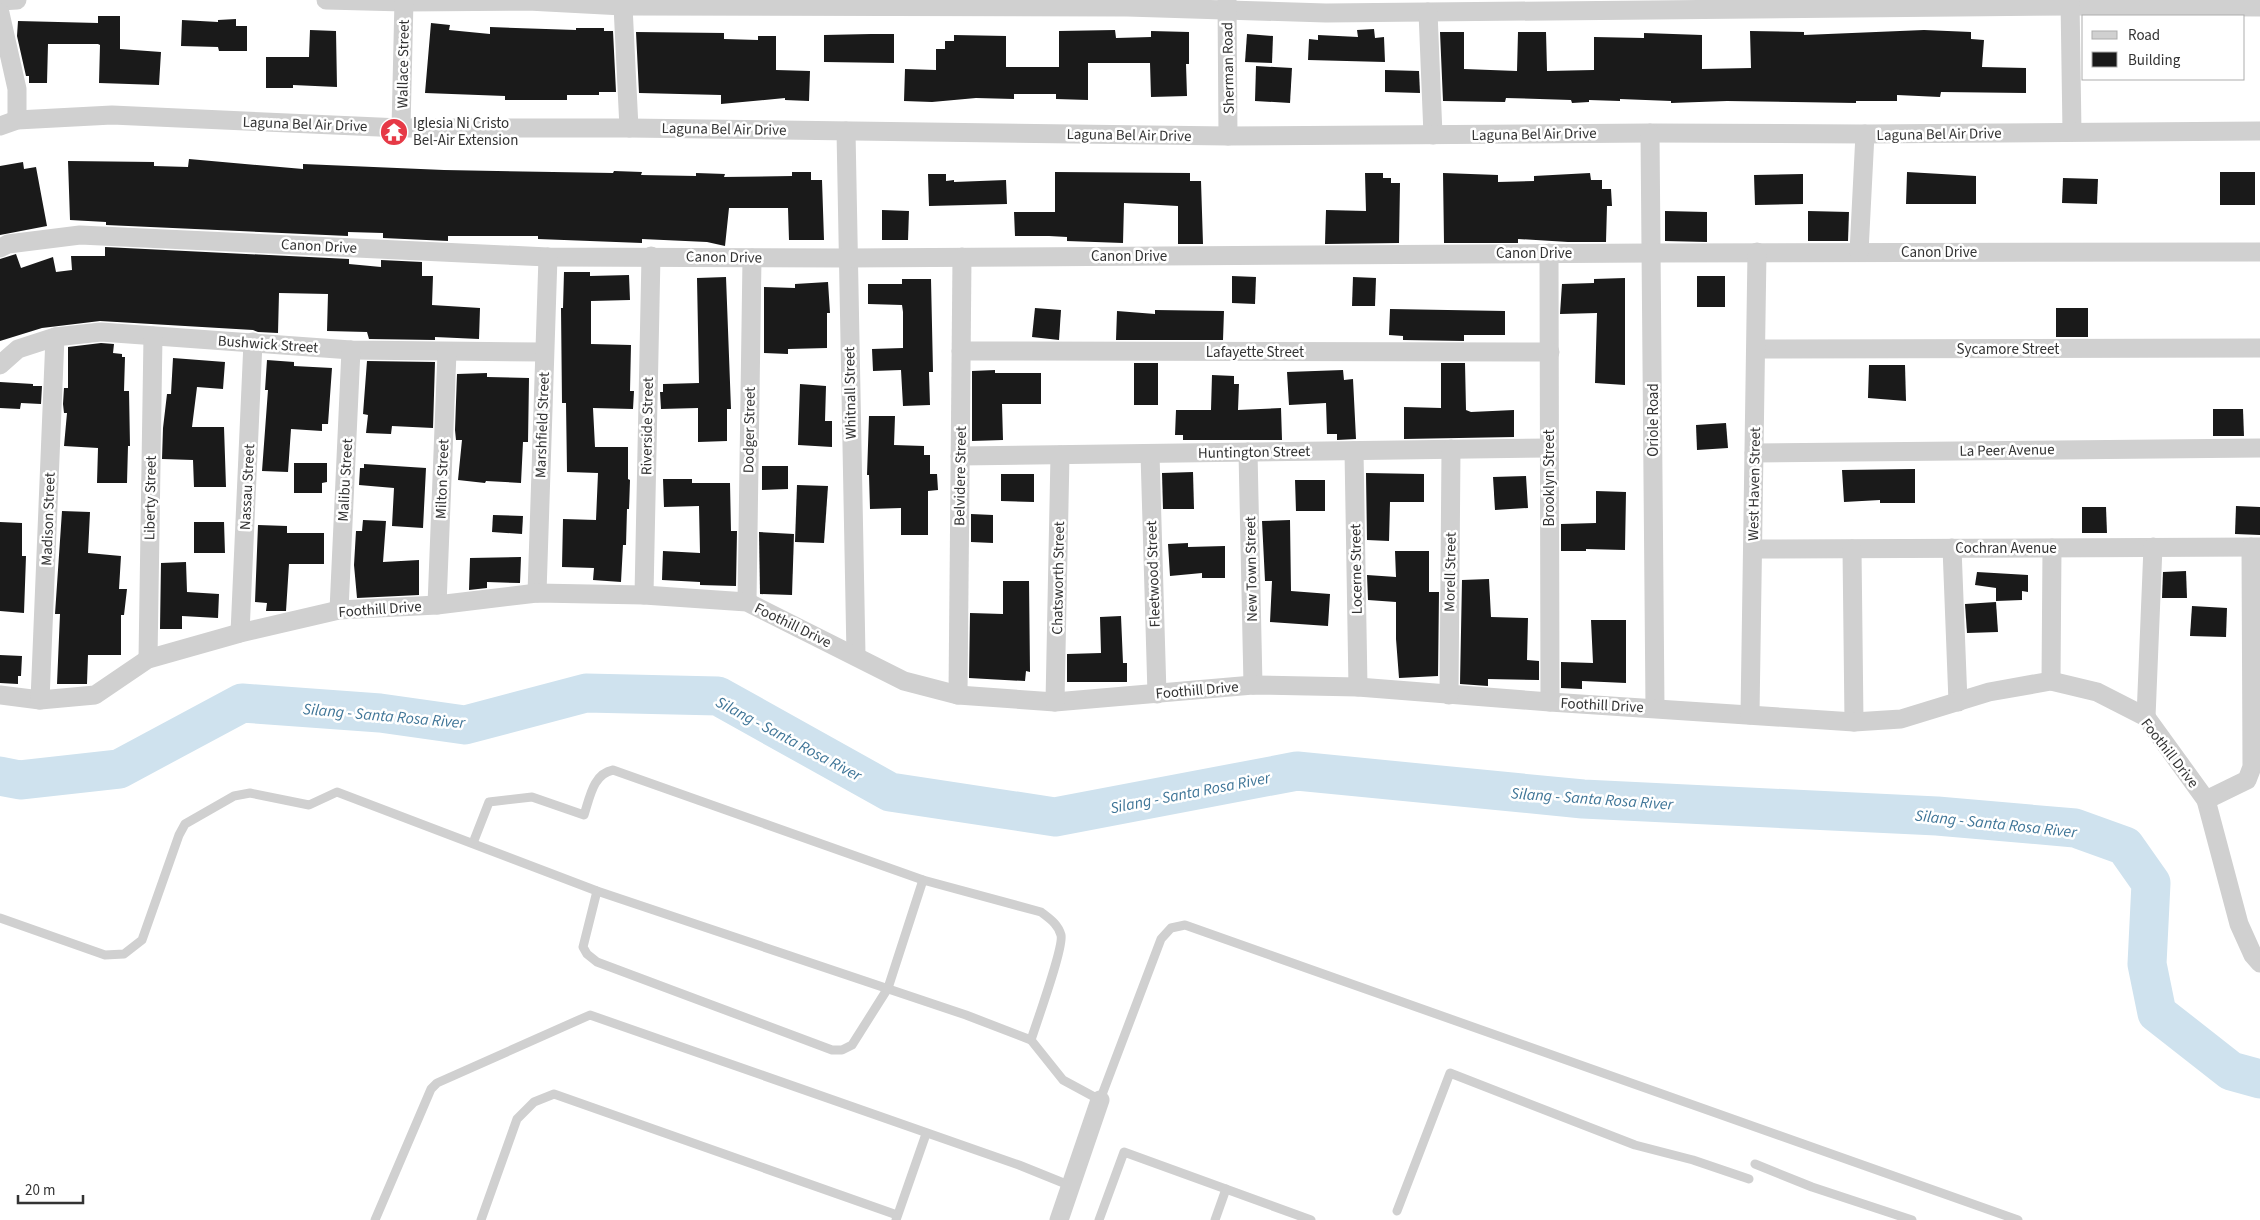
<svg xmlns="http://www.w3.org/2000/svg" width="2260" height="1220" font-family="'Source Sans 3',sans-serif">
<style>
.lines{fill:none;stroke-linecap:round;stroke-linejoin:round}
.river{stroke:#cfe2ee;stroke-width:39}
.building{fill:#1a1a1a}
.service{stroke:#d0d0d0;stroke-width:9}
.minor{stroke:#d0d0d0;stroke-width:19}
.labels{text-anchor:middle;stroke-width:5;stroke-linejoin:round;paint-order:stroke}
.street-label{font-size:15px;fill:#333;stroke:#fff}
.poi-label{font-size:15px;fill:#333;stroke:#fff;text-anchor:start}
.water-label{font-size:16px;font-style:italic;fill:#3f7597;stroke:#fff}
</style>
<rect width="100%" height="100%" fill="#fff"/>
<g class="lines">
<polyline class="river" points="0,776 20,780 119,769 242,703 380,713 465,725 586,693 718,696 890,792 1055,817 1297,771 1583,799 1937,816 2075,828 2125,846 2151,883 2147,964 2157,1013 2231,1071 2260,1079"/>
</g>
<g class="building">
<polygon points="98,16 120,16 120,49 161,52 159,85 99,83 100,45 98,44 48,44 47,83 29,83 29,76 26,76 17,36 18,21 98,23"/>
<polygon points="236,19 236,26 247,26 247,51 219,51 218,47 181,46 182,20 218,22 218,20"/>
<polygon points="431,23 450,25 449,30 490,34 490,27 576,30 576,28 604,28 604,31 613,31 616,92 599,92 599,95 567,95 567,100 505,100 505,96 425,93"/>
<polygon points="1374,29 1375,38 1384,37 1385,62 1308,60 1309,39 1318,40 1318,35 1358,37 1357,30"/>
<polygon points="310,30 336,31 337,87 293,85 293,88 266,88 266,57 309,57"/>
<polygon points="1115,30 1116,38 1151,37 1151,31 1189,32 1189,64 1186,64 1187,96 1151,97 1150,63 1088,63 1088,100 1056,99 1056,94 1014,94 1014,99 976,98 932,102 904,101 905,69 936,70 936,49 945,49 945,41 954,41 954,35 1006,36 1006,67 1059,67 1059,31"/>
<polygon points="1924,30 1971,32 1971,39 1984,40 1982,67 2026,68 2026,93 1941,92 1940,97 1897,95 1897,101 1856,101 1856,103 1727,101 1671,103 1671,101 1620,99 1620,101 1589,100 1589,102 1572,103 1571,100 1506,98 1505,102 1443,101 1440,32 1464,32 1464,69 1517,71 1518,32 1546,32 1547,71 1594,70 1594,37 1644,38 1644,33 1702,35 1702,69 1751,68 1750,31 1804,32 1804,35"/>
<polygon points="636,32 724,33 724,39 758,40 758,36 776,36 776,70 810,71 809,101 785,100 785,98 721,104 721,95 639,93"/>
<polygon points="871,34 894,34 894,63 824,62 824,35"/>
<polygon points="1247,34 1273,36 1272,63 1245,62"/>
<polygon points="1256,66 1292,68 1290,103 1255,101"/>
<polygon points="1385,70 1419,71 1420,93 1385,92"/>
<polygon points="189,159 303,169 303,164 444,170 613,173 614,171 642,172 641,175 696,176 696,173 725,174 724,177 792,176 792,172 811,172 811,180 822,180 824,240 789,240 788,208 729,208 725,246 707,242 642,239 642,243 538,239 538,236 448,236 448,241 383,238 383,233 348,232 348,236 106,225 106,222 70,220 68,161 154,162 154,166 188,167"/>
<polygon points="23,162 24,169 36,167 47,226 0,235 0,166"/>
<polygon points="1055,172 1190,173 1190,181 1201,181 1203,244 1178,244 1178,206 1124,203 1123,243 1067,241 1067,237 1049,236 1015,236 1014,212 1055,212"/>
<polygon points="1907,172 1976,176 1976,204 1906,204"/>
<rect x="2220" y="172" width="35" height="33"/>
<polygon points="1365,173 1383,173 1383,178 1391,178 1391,183 1400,183 1399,243 1325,244 1326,210 1366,211"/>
<polygon points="1443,173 1498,175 1498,182 1534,181 1534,176 1590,173 1591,180 1602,180 1602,189 1611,189 1612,206 1607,206 1606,242 1568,242 1518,239 1518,243 1444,243"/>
<polygon points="928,174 946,174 946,181 954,180 954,182 1006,180 1007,204 929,206"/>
<polygon points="1803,174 1803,204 1755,205 1754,175"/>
<polygon points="2063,178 2098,179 2097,204 2062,203"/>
<polygon points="882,210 909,211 908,240 882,240"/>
<polygon points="1665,211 1707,212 1707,242 1665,241"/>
<polygon points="1808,211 1849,212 1848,241 1808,241"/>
<polygon points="105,247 349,259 349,264 381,267 381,260 422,262 422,276 433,276 432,305 480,308 479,339 435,337 435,340 369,339 367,332 327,331 328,294 279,293 278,333 258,332 253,330 100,321 42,328 0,341 0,259 16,254 21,268 53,257 56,272 72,270 71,256 105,256"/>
<polygon points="564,272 590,272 590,276 629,275 630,300 591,301 591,344 631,345 630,391 634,391 633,409 593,408 595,447 628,447 628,479 630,480 629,509 627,509 626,545 623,545 621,582 593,580 594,568 562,567 563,519 596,520 598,473 567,472 566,403 562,403 561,308 563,308"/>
<polygon points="1232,276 1256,277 1255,304 1232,303"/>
<rect x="1697" y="276" width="28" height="31"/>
<polygon points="726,277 731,409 727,409 727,441 698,442 698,408 661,409 660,392 663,392 663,384 699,383 697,278"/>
<polygon points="1353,277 1376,278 1375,306 1352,306"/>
<polygon points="1625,278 1625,385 1595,383 1597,313 1560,314 1562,284 1594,283 1594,279"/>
<polygon points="902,279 931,279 933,372 929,372 930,405 903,406 901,370 873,371 872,349 903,348 903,312 902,305 868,304 868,284 902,284"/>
<polygon points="828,282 830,313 827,313 827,348 788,349 788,354 764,353 764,287 795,288 795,284"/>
<polygon points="1035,308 1061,310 1059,340 1032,337"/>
<rect x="2056" y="308" width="32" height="29"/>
<polygon points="1390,309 1505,311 1505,335 1464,335 1464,341 1403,340 1403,336 1389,335"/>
<polygon points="1155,310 1224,311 1223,340 1116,340 1117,311 1155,314"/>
<polygon points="101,343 114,344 113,353 122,354 122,357 125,357 124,391 129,391 130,446 128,446 127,483 97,483 98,448 64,446 67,413 64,413 63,404 64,388 68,388 68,347"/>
<polygon points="173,358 225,362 223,389 197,387 192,427 224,427 226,487 194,487 193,460 162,459 163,428 167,394 171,394"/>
<polygon points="267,360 294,362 294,366 332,368 328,424 322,424 322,431 291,429 288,472 262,471 268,390 265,390"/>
<polygon points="367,361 435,362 433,428 392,426 391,434 366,433 368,415 363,414"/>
<rect x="1134" y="363" width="24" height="42"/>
<polygon points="1441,363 1465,363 1466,410 1471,412 1514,410 1514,437 1404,439 1404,407 1441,408"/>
<polygon points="1869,365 1905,365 1906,401 1868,398"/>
<polygon points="995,370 995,373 1041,373 1041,404 1002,404 1003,440 972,441 972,371"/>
<polygon points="1343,370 1344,380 1353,379 1356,439 1337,440 1337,434 1327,434 1326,403 1289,405 1287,372"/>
<polygon points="487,373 487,377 529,378 528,442 523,442 521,483 486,481 485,483 458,480 462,440 456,440 455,430 457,374"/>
<polygon points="1212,375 1234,376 1234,384 1239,384 1238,410 1281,408 1282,440 1183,440 1183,435 1175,435 1176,410 1211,410"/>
<polygon points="0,382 33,384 33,386 42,386 41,404 21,403 20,409 0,408"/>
<polygon points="800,384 826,386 825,421 832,421 832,447 798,445"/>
<polygon points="2213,409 2243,409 2244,436 2213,436"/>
<polygon points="869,416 895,416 894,445 924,446 924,455 930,455 930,474 937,474 938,490 928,491 928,535 901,535 901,508 870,509 869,475 867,475"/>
<polygon points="1726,423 1728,448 1697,450 1696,425"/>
<polygon points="294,463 327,463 327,482 322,483 322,493 294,493"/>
<polygon points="364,464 426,468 423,528 392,526 394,488 359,485 360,468 364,468"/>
<polygon points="762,466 788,466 788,489 762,490"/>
<polygon points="1915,469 1915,503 1880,503 1880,500 1844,502 1842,470"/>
<polygon points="1193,472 1194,509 1163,509 1162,473"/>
<polygon points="1366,473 1424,474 1424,502 1390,502 1389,541 1367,540"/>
<polygon points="1001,474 1034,474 1034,502 1001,501"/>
<polygon points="1526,476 1528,508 1495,510 1493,477"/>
<polygon points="663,479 692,479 692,483 730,483 731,531 737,531 736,586 700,585 700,582 662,580 663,551 700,553 699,506 664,507"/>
<polygon points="1295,480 1325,480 1325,511 1296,511"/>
<polygon points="797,485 828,486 824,543 795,542"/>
<polygon points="1596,491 1626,492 1625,550 1586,549 1586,551 1561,551 1561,524 1596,523"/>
<polygon points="2236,506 2260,507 2260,535 2235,534"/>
<polygon points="2082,507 2106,507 2107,533 2082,533"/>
<polygon points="62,511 90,512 88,553 121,556 119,589 127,589 124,615 121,615 121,655 88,655 87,684 57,684 60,614 55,614"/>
<polygon points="971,514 993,515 993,543 971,542"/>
<polygon points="493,515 523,516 522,534 492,532"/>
<polygon points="363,520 386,521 383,562 419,560 419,595 357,598 354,565 356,531 362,531"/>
<polygon points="1290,520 1291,591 1330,594 1328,626 1270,622 1272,581 1265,581 1262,521"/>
<polygon points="0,522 22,523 22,556 26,556 24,613 0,611"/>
<polygon points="194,522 224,522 225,553 194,553"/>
<polygon points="258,525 287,526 287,533 324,533 324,564 289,564 286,611 266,611 267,603 255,602"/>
<polygon points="759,532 794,534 792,595 760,594"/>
<polygon points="1188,543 1188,547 1225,546 1225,578 1202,578 1202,573 1170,576 1168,544"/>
<polygon points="1395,551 1429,551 1429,592 1439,592 1438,676 1399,678 1396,639 1396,602 1368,600 1367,575 1396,577"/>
<polygon points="521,557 520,583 487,582 487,588 469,590 470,558"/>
<polygon points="186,562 187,592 219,594 218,618 182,616 182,629 160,629 161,563"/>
<polygon points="2186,571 2187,598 2162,598 2163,572"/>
<polygon points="1977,572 2028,575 2028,592 2022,591 2022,600 1996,601 1996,588 1975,585"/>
<polygon points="1489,579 1491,617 1528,618 1527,660 1539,661 1539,680 1488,679 1488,686 1460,684 1462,580"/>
<polygon points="1003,581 1029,581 1030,672 1026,671 1025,681 969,678 970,613 1003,614"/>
<polygon points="1996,602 1998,632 1967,633 1965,604"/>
<polygon points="2192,606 2227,608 2226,637 2190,636"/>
<polygon points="1121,616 1123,663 1127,663 1127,682 1067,682 1067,654 1101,653 1100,617"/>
<polygon points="1591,620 1626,620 1626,683 1582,681 1582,689 1561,688 1561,662 1593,663"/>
<polygon points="0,655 22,656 21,676 18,676 18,684 0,683"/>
</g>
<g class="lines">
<g class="service">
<path d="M473,843L489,802L532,797L584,815C590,797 593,774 613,770L923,880L1041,912C1050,919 1058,924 1061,935C1064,947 1036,1024 1031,1040"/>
<polyline points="597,891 583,947 587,954 597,962 832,1050 842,1050 852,1045 888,988 923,880"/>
<polyline points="0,918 105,955 124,954 142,940 179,835 185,824 234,796 250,793 309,805 337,792 597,891 966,1015 1031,1040 1063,1080 1100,1100 1161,939 1171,928 1185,925 2018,1220"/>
<polyline points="1755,1164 1812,1187 1912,1220"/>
<polyline points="1397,1211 1450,1073 1635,1145 1693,1160 1749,1179"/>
<polyline points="375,1220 431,1089 437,1083 590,1015 1019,1165 1071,1186"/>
<polyline points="481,1220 517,1119 534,1102 554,1094 897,1215"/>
<polyline points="896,1220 926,1134"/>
<polyline points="1099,1220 1124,1152 1311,1220"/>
<polyline points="1215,1220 1226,1189"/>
</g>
<g class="minor">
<polyline points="326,0 404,2 528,1 623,6 1127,7 1326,13 2071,6 2260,7"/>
<polyline points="1227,0 1228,136"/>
<polyline points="2070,0 2072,132"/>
<polyline points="0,1 17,0"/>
<polyline points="623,6 629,128"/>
<polyline points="1428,12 1433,135"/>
<polyline points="0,13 17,89 17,120"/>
<polyline points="0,126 17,120 112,115 401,128 629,128 1228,136 1650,133 1865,134 2260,131"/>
<polyline points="401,128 404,0"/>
<polyline points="846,131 856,655"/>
<polyline points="1650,133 1655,708"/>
<polyline points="0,248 8,244 80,235 548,257 847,258 1651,253 2260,252"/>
<polyline points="1859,252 1865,134"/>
<polyline points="1549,253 1550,702"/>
<polyline points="1756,349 2260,348"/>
<polyline points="961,351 1550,352"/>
<polyline points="0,365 18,349 55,337 101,332 351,350 544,352"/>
<polyline points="1354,451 1358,687"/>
<polyline points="1248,452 1253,685"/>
<polyline points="1754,453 2260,448"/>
<polyline points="1150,454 1157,694"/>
<polyline points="960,456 1548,448"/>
<polyline points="1952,548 1958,702"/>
<polyline points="1753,549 2260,547"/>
<polyline points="1852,549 1854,722"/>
<polyline points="537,593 548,257"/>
<polyline points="644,595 651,256"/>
<polyline points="747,602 752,258"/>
<polyline points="437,605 447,352"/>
<polyline points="339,610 351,350"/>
<polyline points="240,633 253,342"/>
<polyline points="148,659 153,336"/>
<polyline points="2051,681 2052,548"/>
<polyline points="0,695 40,700 95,695 148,659 240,633 339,610 437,605 537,593 644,595 747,602 904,681 958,695 1055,702 1253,685 1358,687 1550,702 1854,722 1901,719 1989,692 2051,681 2097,692 2146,717 2206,800 2239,924 2253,955 2260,963"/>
<polyline points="958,695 962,257"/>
<polyline points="1449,695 1451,449"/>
<polyline points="40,700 55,337"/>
<polyline points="1055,702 1060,455"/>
<polyline points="1750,715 1757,252"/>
<polyline points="2146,717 2153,547"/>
<polyline points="2206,800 2247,780 2252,767 2251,547"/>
<polyline points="1059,1220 1100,1100"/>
</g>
</g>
<defs>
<symbol id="temple-disc" viewBox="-11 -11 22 22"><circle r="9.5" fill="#e63946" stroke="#fff"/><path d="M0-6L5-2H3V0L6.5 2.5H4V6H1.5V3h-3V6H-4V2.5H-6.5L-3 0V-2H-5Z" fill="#fff"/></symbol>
</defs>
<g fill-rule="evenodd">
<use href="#temple-disc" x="378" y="116" width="32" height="32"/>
</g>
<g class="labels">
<g class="street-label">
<text transform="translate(403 64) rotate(-89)" y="5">Wallace Street</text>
<text transform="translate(1228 68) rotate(-91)" y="5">Sherman Road</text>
<text transform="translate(305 124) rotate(2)" y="5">Laguna Bel Air Drive</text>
<text transform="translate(724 129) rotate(1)" y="5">Laguna Bel Air Drive</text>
<text transform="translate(1534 134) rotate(-1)" y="5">Laguna Bel Air Drive</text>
<text transform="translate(1939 134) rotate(-1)" y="5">Laguna Bel Air Drive</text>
<text transform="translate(1129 135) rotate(1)" y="5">Laguna Bel Air Drive</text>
<text transform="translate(319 246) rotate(3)" y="5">Canon Drive</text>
<text x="1939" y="257">Canon Drive</text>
<text x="1534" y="258">Canon Drive</text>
<text x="1129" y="261">Canon Drive</text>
<text transform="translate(724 257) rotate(1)" y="5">Canon Drive</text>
<text transform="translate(268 344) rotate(4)" y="5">Bushwick Street</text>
<text x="2008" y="354">Sycamore Street</text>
<text x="1255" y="357">Lafayette Street</text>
<text transform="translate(850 393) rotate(-91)" y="5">Whitnall Street</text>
<text transform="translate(1653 420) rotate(-90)" y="5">Oriole Road</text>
<text transform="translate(542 425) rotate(-88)" y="5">Marshfield Street</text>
<text transform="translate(647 426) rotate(-89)" y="5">Riverside Street</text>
<text transform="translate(749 430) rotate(-89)" y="5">Dodger Street</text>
<text transform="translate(2007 450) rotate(-1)" y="5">La Peer Avenue</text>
<text transform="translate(1254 452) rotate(-1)" y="5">Huntington Street</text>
<text transform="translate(960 476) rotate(-89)" y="5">Belvidere Street</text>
<text transform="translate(1549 478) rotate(-90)" y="5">Brooklyn Street</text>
<text transform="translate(442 479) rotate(-88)" y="5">Milton Street</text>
<text transform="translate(345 480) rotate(-87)" y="5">Malibu Street</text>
<text transform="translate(1754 484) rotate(-89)" y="5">West Haven Street</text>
<text transform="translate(247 487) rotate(-87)" y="5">Nassau Street</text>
<text transform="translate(150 498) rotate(-89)" y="5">Liberty Street</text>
<text transform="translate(48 519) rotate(-88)" y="5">Madison Street</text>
<text x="2006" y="553">Cochran Avenue</text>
<text transform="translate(1251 569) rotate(-91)" y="5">New Town Street</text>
<text transform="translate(1356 569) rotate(-91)" y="5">Locerne Street</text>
<text transform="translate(1450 572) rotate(-89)" y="5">Morell Street</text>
<text transform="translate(1153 574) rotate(-92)" y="5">Fleetwood Street</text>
<text transform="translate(1058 578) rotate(-89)" y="5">Chatsworth Street</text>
<text transform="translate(380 609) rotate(-4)" y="5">Foothill Drive</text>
<text transform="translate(793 625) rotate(26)" y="5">Foothill Drive</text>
<text transform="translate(1197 690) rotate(-5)" y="5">Foothill Drive</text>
<text transform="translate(1602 705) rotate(3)" y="5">Foothill Drive</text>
<text transform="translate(2170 753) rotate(52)" y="5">Foothill Drive</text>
</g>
<g class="poi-label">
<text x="413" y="128">Iglesia Ni Cristo<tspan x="413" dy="17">Bel-Air Extension</tspan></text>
</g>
<g class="water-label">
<text transform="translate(384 715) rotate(5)" y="6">Silang - Santa Rosa River</text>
<text transform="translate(789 738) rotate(28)" y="6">Silang - Santa Rosa River</text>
<text transform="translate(1190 792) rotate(-11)" y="6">Silang - Santa Rosa River</text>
<text transform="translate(1592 798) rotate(4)" y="6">Silang - Santa Rosa River</text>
<text transform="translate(1996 823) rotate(6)" y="6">Silang - Santa Rosa River</text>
</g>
</g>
<rect x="2082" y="15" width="162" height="65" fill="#ffffff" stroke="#adadad"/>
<rect x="2092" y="31" width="25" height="8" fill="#d0d0d0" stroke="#adadad"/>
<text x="2128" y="40" font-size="15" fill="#333333">Road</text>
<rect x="2092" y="52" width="25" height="15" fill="#1a1a1a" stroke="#adadad"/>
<text x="2128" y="65" font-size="15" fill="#333333">Building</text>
<path d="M18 1195v8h65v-8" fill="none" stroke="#333333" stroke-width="2.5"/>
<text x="25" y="1195" font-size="15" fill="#333333" stroke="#ffffff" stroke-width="4" paint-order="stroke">20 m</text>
</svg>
